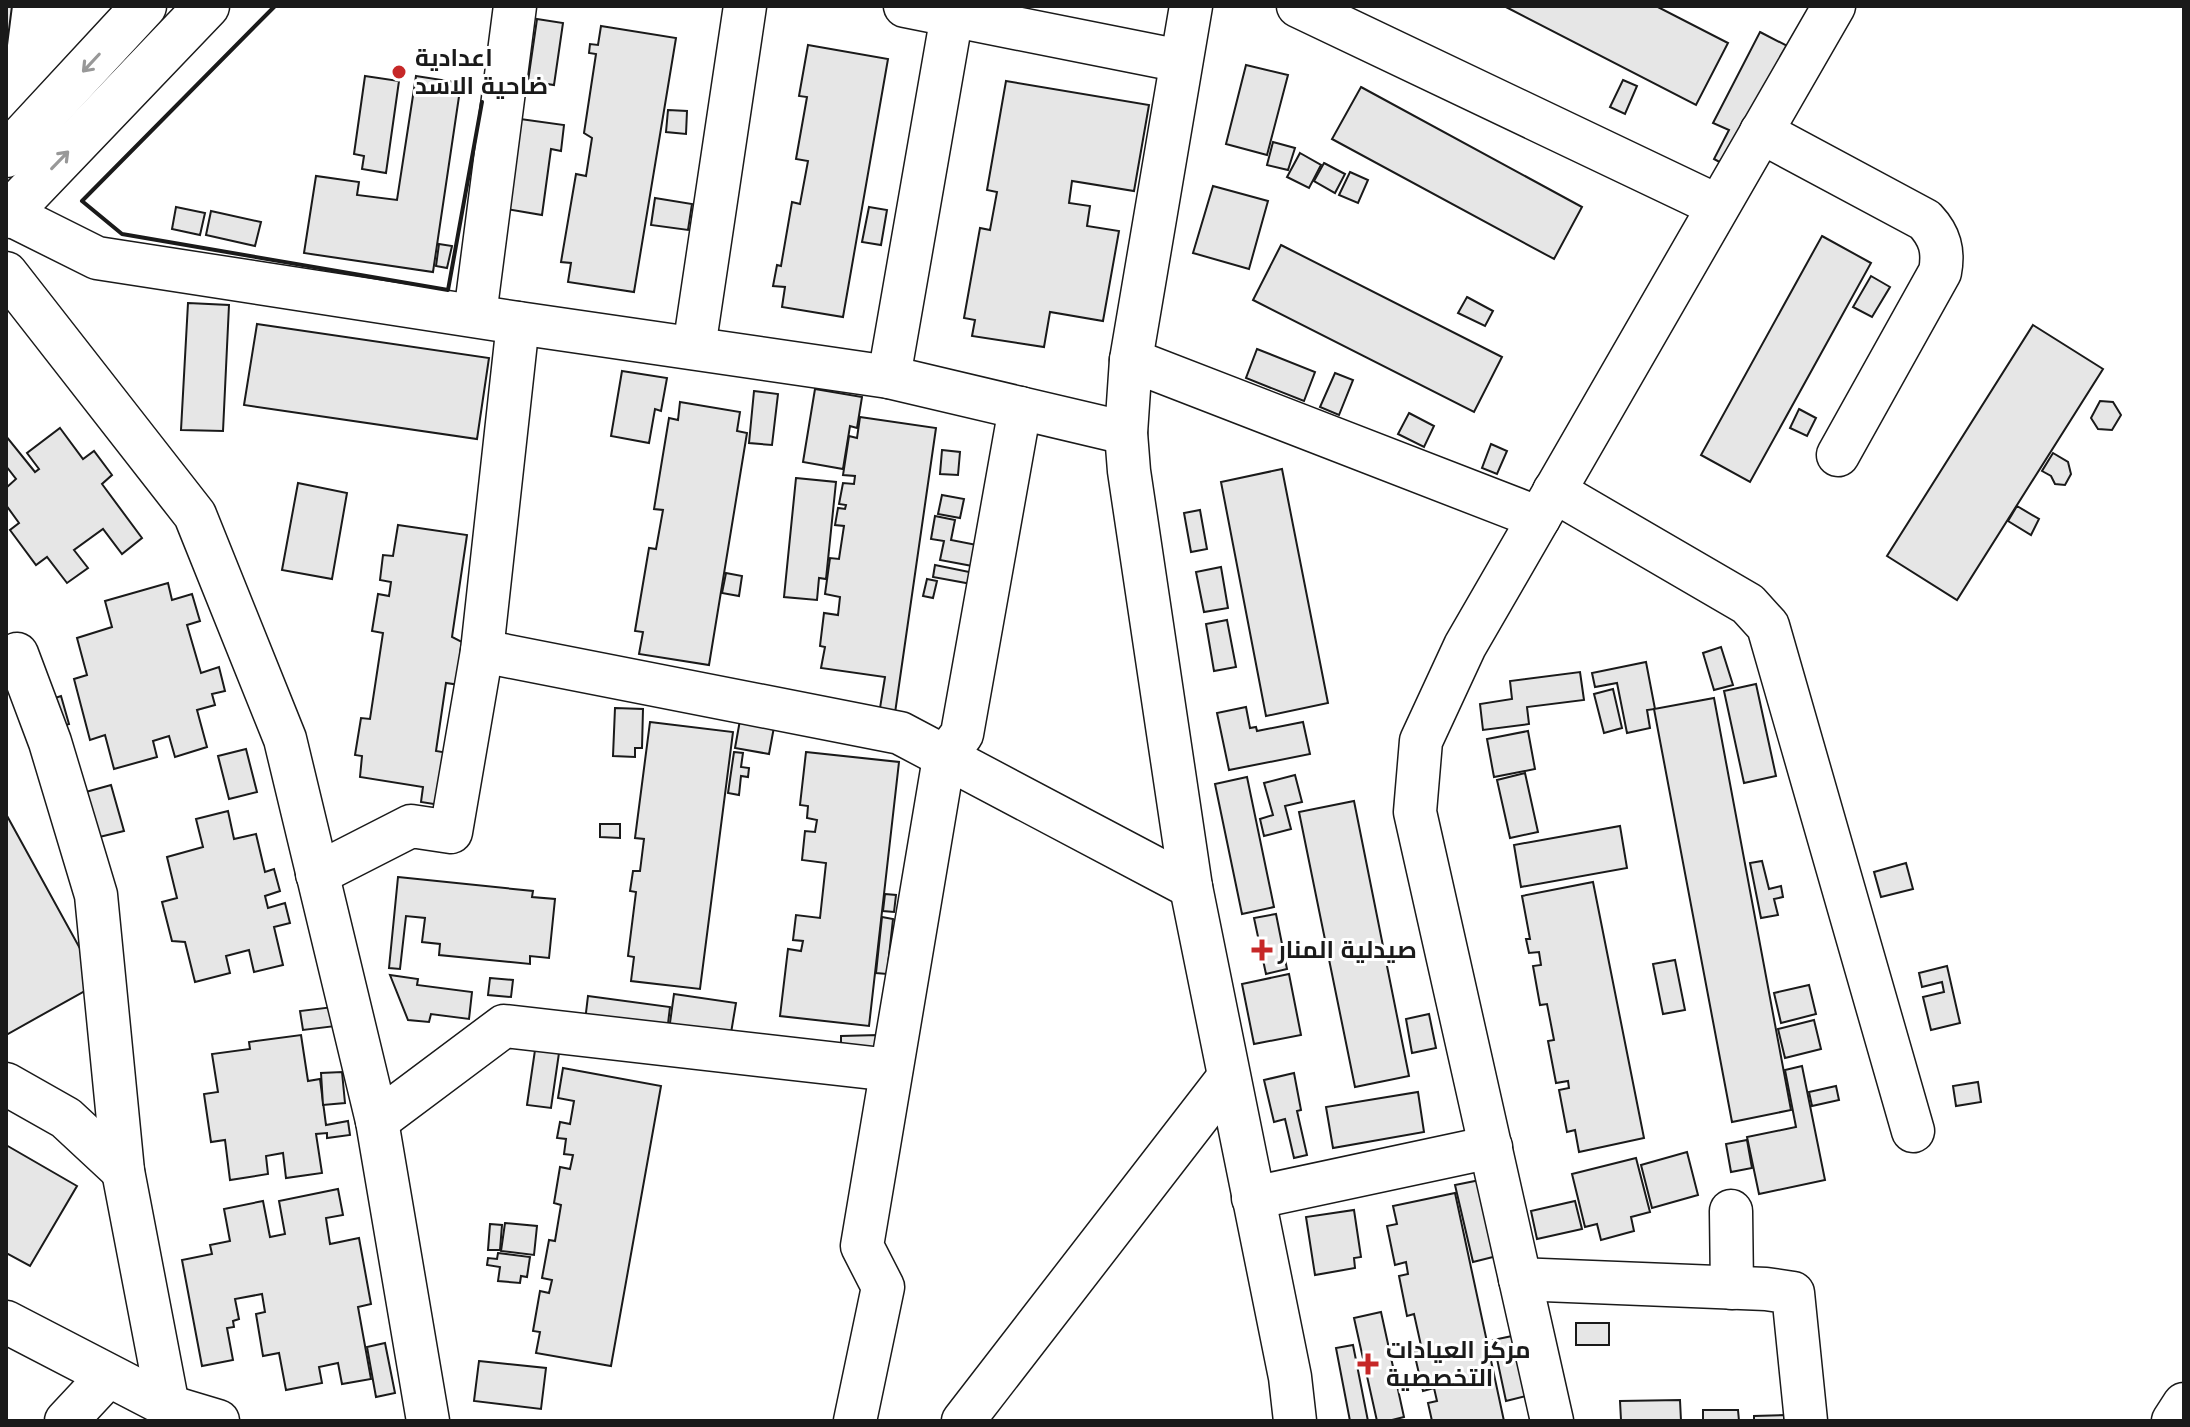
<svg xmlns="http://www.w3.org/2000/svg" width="2190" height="1427" font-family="'Work Sans',Cairo,sans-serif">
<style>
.building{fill:#e6e6e6;stroke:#1a1a1a;stroke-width:2}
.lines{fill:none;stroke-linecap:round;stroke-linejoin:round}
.minor-casing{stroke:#1a1a1a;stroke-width:45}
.major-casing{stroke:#1a1a1a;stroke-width:47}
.minor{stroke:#fff;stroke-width:42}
.major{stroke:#fff;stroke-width:44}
.wall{stroke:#1a1a1a;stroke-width:4}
.oneway{stroke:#989898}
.poi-dot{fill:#c62828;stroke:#fff;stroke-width:3}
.labels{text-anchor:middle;stroke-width:6;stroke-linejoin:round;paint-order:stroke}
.poi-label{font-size:24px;font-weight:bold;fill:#1a1a1a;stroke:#fff;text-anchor:start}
</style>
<rect width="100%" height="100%" fill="#fff"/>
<g class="building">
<polygon points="6,6 12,6 6,53"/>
<polygon points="1504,6 1656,6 1728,43 1696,105"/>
<polygon points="537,19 563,23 554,85 528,81"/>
<polygon points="601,26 676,38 634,292 568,282 571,263 561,262 576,174 586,176 592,138 584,133 596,54 589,53 590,44 598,45"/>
<polygon points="1760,32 1797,51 1736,171 1714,159 1729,130 1713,123"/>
<polygon points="808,45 888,59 843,317 782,307 785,287 773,286 777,265 781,266 792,202 800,204 808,161 796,159 807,97 799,96"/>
<polygon points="1246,65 1288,75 1267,155 1226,144"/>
<polygon points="365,76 399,81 386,173 362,169 364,156 354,154"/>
<polygon points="416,76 461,83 433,272 304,253 316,176 359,182 357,195 397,200"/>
<polygon points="1623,80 1637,86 1625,114 1610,107"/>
<polygon points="1006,81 1149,105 1134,191 1072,181 1069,203 1090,206 1087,226 1119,231 1103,321 1050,312 1044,347 972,336 975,320 964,318 980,228 990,230 997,192 987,190"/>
<polygon points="1361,87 1582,207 1554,259 1332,139"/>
<polygon points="668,110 687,111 686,134 666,132"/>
<polygon points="513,118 564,125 561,151 551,149 542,215 500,208"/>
<polygon points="1273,142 1295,148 1288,170 1267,165"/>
<polygon points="1300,153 1321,165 1309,188 1287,177"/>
<polygon points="1324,163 1345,174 1335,193 1314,181"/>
<polygon points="1350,172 1368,180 1358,203 1339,195"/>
<polygon points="1213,186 1268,201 1249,269 1193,253"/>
<polygon points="655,198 692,204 688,230 651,225"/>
<polygon points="176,207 205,213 200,235 172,229"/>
<polygon points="869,207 887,210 881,245 862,242"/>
<polygon points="211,211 261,222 255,246 206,235"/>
<polygon points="1822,236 1871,263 1750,482 1701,455"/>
<polygon points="439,244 452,246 447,268 436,266"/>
<polygon points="1281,245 1502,357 1474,412 1253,300"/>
<polygon points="1871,276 1890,287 1872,317 1853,307"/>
<polygon points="1467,297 1493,311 1485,326 1458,313"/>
<polygon points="188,303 229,305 223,431 181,430"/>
<polygon points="257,324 489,358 477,439 244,405"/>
<polygon points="2033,325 2103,369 1957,600 1887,556"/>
<polygon points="1257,349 1315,372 1304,401 1246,378"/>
<polygon points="622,371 667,378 661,411 655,409 649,443 611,436"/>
<polygon points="1335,373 1353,380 1339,415 1320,407"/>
<polygon points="815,389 862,397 857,428 850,426 843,469 803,462"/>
<polygon points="754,391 778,394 772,445 749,443"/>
<polygon points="2100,401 2113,402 2121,415 2112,430 2098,429 2091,418"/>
<polygon points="680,402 740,412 737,431 747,433 709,665 639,654 643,632 635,631 649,548 656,549 663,510 654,509 669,418 678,420"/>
<polygon points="1799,409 1816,418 1807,436 1790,428"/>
<polygon points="1409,413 1434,426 1424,447 1398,434"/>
<polygon points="860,417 936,428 894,720 880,708 885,677 821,668 825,647 820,646 824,613 838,615 840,597 825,594 830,558 839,559 844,526 835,525 838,508 845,509 846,505 839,504 843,483 854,484 855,476 843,475 849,436 857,438"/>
<polygon points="60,428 83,459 94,451 112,475 102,484 142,538 122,554 103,529 74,550 88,568 67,583 47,557 36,565 10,530 19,523 6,505 6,488 16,479 6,466 6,436 35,472 39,469 27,453"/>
<polygon points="1491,444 1507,451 1497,474 1482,468"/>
<polygon points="942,450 960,452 958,475 940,474"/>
<polygon points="2053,453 2068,462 2071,474 2065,485 2055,484 2051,476 2042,471"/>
<polygon points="1282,469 1328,703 1266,716 1221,482"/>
<polygon points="796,478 836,482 826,579 819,578 817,600 784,597"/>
<polygon points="298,483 347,493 332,579 282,570"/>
<polygon points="942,495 964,499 960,518 938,514"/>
<polygon points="2017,506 2039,519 2031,535 2008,521"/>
<polygon points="1200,510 1207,549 1191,552 1184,513"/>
<polygon points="935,516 955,520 951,540 987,547 983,568 940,560 944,541 931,539"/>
<polygon points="398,525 467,535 452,637 466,644 460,685 446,683 436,751 460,755 453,807 421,802 423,787 360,777 362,756 355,755 361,718 370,719 383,633 372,631 378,594 389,596 391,582 380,580 383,555 393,556"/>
<polygon points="935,565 979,574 977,585 933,577"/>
<polygon points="1221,567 1228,608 1204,612 1196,572"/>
<polygon points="726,573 742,576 739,596 722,593"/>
<polygon points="927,579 937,581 933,598 923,596"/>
<polygon points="168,583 172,600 192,594 200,621 187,625 201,673 219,667 225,691 212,694 215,705 197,710 207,747 175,757 169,736 153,741 157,757 114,769 105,735 90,740 74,679 87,675 77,638 112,627 105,601"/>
<polygon points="1227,620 1236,667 1214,671 1206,624"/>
<polygon points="1721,647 1733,685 1714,690 1703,653"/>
<polygon points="1646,662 1655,709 1647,710 1650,728 1627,733 1617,683 1595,687 1592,673"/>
<polygon points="1580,672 1584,700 1527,707 1529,724 1483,730 1480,704 1512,699 1510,681"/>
<polygon points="1756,684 1776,776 1744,783 1724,691"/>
<polygon points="1613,689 1622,728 1604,733 1594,694"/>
<polygon points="61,696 69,724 51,729 43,702"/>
<polygon points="1714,698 1791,1110 1732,1122 1654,709"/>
<polygon points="1246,707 1250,728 1256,727 1257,731 1303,722 1310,754 1229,770 1217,713"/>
<polygon points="615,708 643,709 642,748 635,748 635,757 613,756"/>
<polygon points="740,720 774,727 769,754 735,748"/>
<polygon points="650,722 733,732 700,989 631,981 634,957 628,956 636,892 630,891 633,871 640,871 644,839 635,838"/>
<polygon points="1528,731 1535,769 1494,777 1487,739"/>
<polygon points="246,749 257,792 229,799 218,756"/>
<polygon points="734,752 743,753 741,767 749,768 748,777 741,776 739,795 728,793"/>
<polygon points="806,752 899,762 869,1026 780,1016 788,949 801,951 803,941 793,940 796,915 820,918 826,863 802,860 805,831 815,832 817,820 807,818 808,806 800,805"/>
<polygon points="1525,773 1538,832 1510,838 1497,780"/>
<polygon points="1295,775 1302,802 1285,806 1291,829 1264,836 1260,819 1273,815 1264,783"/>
<polygon points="1247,777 1274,907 1242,914 1215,784"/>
<polygon points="111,785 124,831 87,840 75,795"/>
<polygon points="1354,801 1409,1076 1355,1087 1299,812"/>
<polygon points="228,811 234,839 256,834 265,872 274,869 280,891 265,896 268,908 285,903 290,923 274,927 283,965 254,972 249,950 226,956 230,973 195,982 185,942 172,941 162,902 177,898 167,857 203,847 196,819"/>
<polygon points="6,814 99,983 6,1035"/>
<polygon points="600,824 620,824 620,838 600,837"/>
<polygon points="1620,826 1627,868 1521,887 1514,845"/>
<polygon points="1762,861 1769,889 1781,886 1783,897 1774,899 1778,915 1761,918 1750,863"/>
<polygon points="1906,863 1913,889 1881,897 1874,872"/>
<polygon points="398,877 533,891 532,897 555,899 549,958 530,956 530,964 439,955 440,944 422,942 425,918 406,916 400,969 389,968"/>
<polygon points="1593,882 1644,1138 1579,1152 1575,1130 1567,1132 1559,1090 1569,1088 1568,1081 1556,1083 1548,1041 1554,1040 1547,1004 1540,1005 1533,966 1541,965 1539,952 1529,953 1526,939 1530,939 1522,896"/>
<polygon points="885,894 896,895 894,912 883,911"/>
<polygon points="1276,914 1287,969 1266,974 1254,918"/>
<polygon points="882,917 893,919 887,974 876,973"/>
<polygon points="1675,960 1685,1010 1663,1014 1653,964"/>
<polygon points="1947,966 1960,1023 1931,1030 1923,997 1944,992 1942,982 1922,987 1919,973"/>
<polygon points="1289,974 1301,1035 1254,1044 1242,984"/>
<polygon points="390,975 418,979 417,985 472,992 469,1019 431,1014 429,1022 408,1020"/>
<polygon points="490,978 513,980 511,997 488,995"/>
<polygon points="1809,985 1816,1014 1781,1023 1774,993"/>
<polygon points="674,994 736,1003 730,1039 669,1030"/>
<polygon points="588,996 670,1007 667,1032 585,1021"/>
<polygon points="333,1007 336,1026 303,1030 300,1011"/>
<polygon points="1429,1014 1436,1048 1412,1053 1406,1019"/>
<polygon points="1814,1020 1821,1049 1785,1058 1778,1029"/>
<polygon points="301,1035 308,1081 320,1079 326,1125 348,1121 350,1135 327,1138 327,1133 316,1134 322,1173 286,1178 283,1153 266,1156 268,1174 230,1180 225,1140 211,1142 204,1094 218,1092 212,1054 250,1049 249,1042"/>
<polygon points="878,1035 878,1056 841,1056 841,1036"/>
<polygon points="535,1050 559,1053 551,1108 527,1105"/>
<polygon points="1802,1066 1825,1180 1759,1194 1747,1137 1796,1127 1785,1070"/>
<polygon points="563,1068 661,1086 611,1366 536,1353 540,1332 533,1331 540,1291 549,1293 552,1280 542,1278 549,1240 555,1241 561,1205 554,1203 560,1167 570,1169 573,1155 564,1154 566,1139 557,1138 560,1122 570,1124 574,1101 558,1098"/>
<polygon points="342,1072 345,1103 323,1105 321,1073"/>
<polygon points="1294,1073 1301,1110 1297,1111 1307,1155 1294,1158 1285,1119 1274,1122 1264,1080"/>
<polygon points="1978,1082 1981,1102 1956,1106 1953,1086"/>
<polygon points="1836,1086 1839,1100 1812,1106 1809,1092"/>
<polygon points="1418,1092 1424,1132 1333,1148 1326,1107"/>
<polygon points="1747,1140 1752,1168 1731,1172 1726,1144"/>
<polygon points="6,1145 77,1186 30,1266 6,1253"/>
<polygon points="1687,1152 1698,1195 1652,1208 1641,1165"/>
<polygon points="1636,1158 1650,1212 1631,1217 1634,1231 1601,1240 1597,1224 1585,1227 1572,1174"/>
<polygon points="1480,1180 1497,1256 1473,1262 1455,1185"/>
<polygon points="338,1189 343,1215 326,1218 330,1244 359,1238 371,1304 358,1307 371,1379 342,1384 338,1363 319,1367 322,1383 286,1390 279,1353 263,1356 256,1314 265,1312 262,1294 235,1299 239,1319 233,1321 234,1327 227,1328 233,1360 202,1366 182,1260 212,1254 210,1245 230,1241 224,1209 263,1201 270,1237 285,1234 279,1201"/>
<polygon points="1455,1193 1504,1421 1432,1421 1428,1403 1437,1401 1434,1388 1423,1391 1414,1352 1422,1350 1414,1314 1407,1316 1399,1276 1408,1274 1406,1262 1395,1265 1387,1226 1397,1224 1393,1206"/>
<polygon points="1575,1201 1582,1229 1537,1239 1531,1211"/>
<polygon points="1354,1210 1361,1257 1354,1258 1355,1268 1315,1275 1306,1217"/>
<polygon points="505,1223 537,1226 534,1255 501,1251"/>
<polygon points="490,1224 502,1225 500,1250 488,1250"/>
<polygon points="498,1253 530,1257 527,1277 521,1276 520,1283 498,1281 500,1267 487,1265 488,1258 497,1259"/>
<polygon points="1381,1312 1404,1417 1388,1421 1377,1421 1354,1318"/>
<rect x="1576" y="1323" width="33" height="22"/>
<polygon points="1517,1335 1530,1395 1506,1401 1493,1340"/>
<polygon points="385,1343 395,1393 376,1397 367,1347"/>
<polygon points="1353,1345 1368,1421 1350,1421 1336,1348"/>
<polygon points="479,1361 546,1368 541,1409 474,1401"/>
<polygon points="1680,1400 1681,1421 1613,1421 1621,1420 1620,1401"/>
<polygon points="1703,1410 1738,1410 1739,1421 1703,1421"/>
<polygon points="1784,1415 1784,1421 1754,1421 1754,1416"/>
</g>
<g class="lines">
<defs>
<g id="minor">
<polyline points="905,6 1181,61"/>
<polyline points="1191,6 1131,360 1126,433 1129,471 1191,887 1290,1377 1295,1421"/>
<polyline points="1298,6 1718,206"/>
<path d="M1761,132L1925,220C1940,236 1944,251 1940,272L1838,455"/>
<polyline points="9,214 97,258 518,323 889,377 1126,433"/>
<polyline points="6,273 195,515 285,739 377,1121 428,1421"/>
<polyline points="475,315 515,6"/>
<polyline points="694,348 745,6"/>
<polyline points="1131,360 1539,518 1834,6"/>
<polyline points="889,377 952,15"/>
<polyline points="1554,491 1748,604 1768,626 1913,1131"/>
<polyline points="1539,518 1465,646 1421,741 1415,812 1552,1421"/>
<polyline points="482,651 900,733 1191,887"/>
<polyline points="17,654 50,742 96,895 123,1171 168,1406"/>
<polyline points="317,874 411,826 451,832 482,651 518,323"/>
<polyline points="6,1084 66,1118 123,1171"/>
<polyline points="377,1121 504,1026 891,1070"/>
<polyline points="1253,1198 1491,1147"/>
<polyline points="1731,1211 1732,1288"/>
<polyline points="1520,1279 1766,1289 1793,1293 1806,1421"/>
<polyline points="6,1322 168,1406 218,1421"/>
<polyline points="66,1421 108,1376"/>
<polyline points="855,1421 883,1287 862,1246 944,758 962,734 1020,408"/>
<polyline points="963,1421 1228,1078"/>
<polyline points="2173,1421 2184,1404"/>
</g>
<g id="major">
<polyline points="6,155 144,6"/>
<polyline points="6,216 207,6"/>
</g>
</defs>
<use href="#minor" class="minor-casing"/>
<use href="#major" class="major-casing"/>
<use href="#minor" class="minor"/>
<use href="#major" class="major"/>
<polyline class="wall" points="275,6 82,201 122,234 448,290 482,102"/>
</g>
<defs><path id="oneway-shaft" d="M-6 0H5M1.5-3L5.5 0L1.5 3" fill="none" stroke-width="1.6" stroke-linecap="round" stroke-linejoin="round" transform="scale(2)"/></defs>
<g class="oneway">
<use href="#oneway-shaft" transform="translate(91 63) rotate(133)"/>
<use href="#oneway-shaft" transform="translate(60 160) rotate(-46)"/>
</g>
<g class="poi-dot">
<circle cx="399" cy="72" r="8"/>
<path d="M1258 938h8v8h8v8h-8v8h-8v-8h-8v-8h8z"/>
<path d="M1364 1352h8v8h8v8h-8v8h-8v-8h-8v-8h8z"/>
</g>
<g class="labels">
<g class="poi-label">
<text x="415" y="66">اعدادية<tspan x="415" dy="28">ضاحية الاسد</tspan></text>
<text x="1278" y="958">صيدلية المنار</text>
<text x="1386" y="1358">مركز العيادات<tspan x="1386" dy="28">التخصصية</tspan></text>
</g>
</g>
<rect width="2190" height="1427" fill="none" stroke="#1a1a1a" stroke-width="16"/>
</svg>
